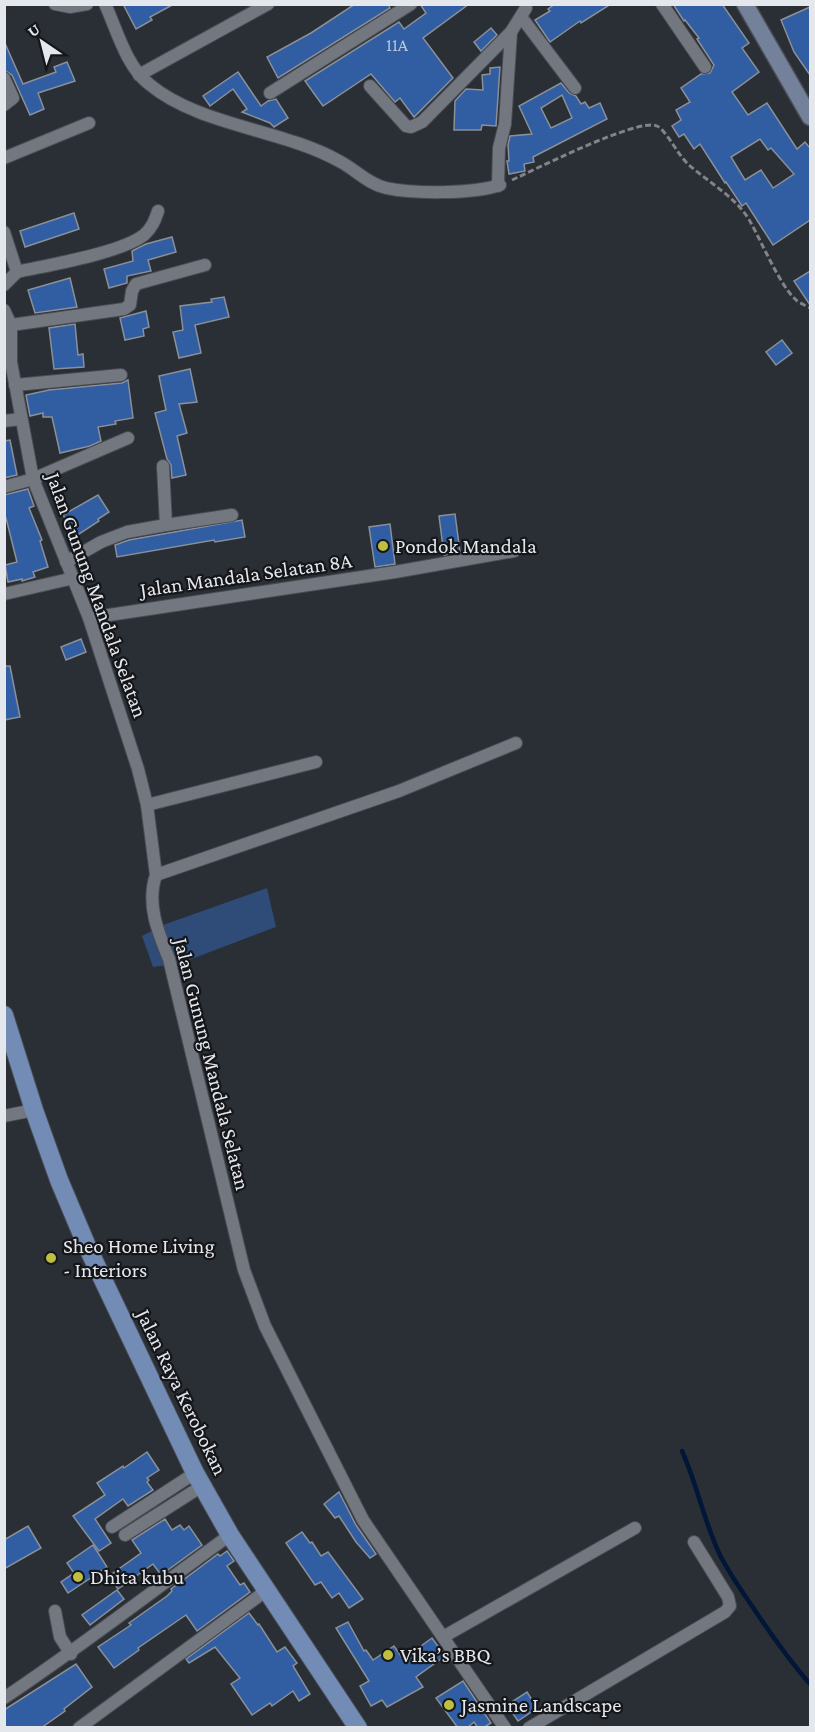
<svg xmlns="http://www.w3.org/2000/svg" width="815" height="1732" font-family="'Crimson Pro',serif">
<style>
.green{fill:#2f4b78}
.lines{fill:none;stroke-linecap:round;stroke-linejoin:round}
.stream{stroke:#021638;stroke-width:4.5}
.building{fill:#315da2;stroke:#8a9098;stroke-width:1.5;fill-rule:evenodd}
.street-casing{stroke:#494c53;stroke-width:14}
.secondary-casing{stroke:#494c53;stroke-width:19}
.primary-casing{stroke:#494c53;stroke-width:20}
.path{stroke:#808389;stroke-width:3;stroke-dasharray:6 3;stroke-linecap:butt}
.street{stroke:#737880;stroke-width:12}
.secondary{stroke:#73829a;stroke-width:16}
.primary{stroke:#728cb5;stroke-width:18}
.poi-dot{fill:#bfbe41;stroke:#141619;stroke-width:2}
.labels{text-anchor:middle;stroke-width:4.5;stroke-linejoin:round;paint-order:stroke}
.number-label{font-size:18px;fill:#b7c4da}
.poi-label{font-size:21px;fill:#e4e7ec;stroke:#141619;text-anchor:start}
.street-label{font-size:21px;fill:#e4e7ec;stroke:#141619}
</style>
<rect width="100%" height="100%" fill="#2a2e35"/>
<polygon class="green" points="267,888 276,927 181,963 153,967 142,936 163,925"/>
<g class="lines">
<path class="stream" d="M682,1451C697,1484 704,1522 720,1555C729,1573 741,1590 752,1606C770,1633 789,1660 810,1684"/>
</g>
<g class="building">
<polygon points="123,4 174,4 150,17 152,20 136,29"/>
<polygon points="355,4 388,4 390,8 278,78 267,57 311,33"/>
<polygon points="420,4 469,4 423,38 453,78 414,117 400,98 395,102 371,74 323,106 305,81 399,22 404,29 426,13"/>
<polygon points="555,4 611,4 581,23 580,21 550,42 535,20 550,11 548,9"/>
<path d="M673,4H722L749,43L742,48L759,72L732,92L748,115L767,103L797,149L805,142L810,148V220L773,245L746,203L742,206L726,182L725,183L700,144L694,149L684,134L679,137L672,126L681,120L676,110L690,102L681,88L701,74L710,73L714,65L697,39L699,38L685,20L684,21ZM760,139L768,150L771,148L794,174L773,188L761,170L745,180L731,157Z"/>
<polygon points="810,7 810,75 794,52 781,20"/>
<polygon points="491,28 497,35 481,51 474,42"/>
<polygon points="4,41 23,84 56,72 54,67 67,62 75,81 38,93 44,109 30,115 12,75 4,70"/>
<polygon points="500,67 496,126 482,125 481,130 454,130 455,101 466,89 483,90 482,75 490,74 490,68"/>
<polygon points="238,72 261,106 268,101 276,99 288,118 274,127 270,123 242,112 247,109 233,89 210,106 203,96"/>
<path d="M561,83L569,93L576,96L581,104L585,102L589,108L600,103L607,119L533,157L534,162L524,164L525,171L509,174L507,161H509L508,145L510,136L532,134L519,106ZM562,95L572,118L551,128L541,108Z"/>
<polygon points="74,213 79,229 25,247 20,231"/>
<polygon points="172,237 176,252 148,260 151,271 127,276 127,283 109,288 104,269 133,261 132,251 146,244"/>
<polygon points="810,271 810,305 794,281"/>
<polygon points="70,278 77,307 35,313 28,290"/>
<polygon points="224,297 229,317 195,325 201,353 179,358 173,332 183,330 180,306 212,302 211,299"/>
<polygon points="146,311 149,327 143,329 144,336 125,340 120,318"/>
<polygon points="75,324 78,355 83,354 84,367 54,369 49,328"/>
<polygon points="782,340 792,353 776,365 766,352"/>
<polygon points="190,369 197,402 179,404 187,433 177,436 186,475 172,478 171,465 167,459 155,413 166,410 159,376"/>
<polygon points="128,380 133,418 115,421 116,424 98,427 101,441 90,446 60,453 52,417 43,417 43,413 30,416 26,395 49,390 122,383"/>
<polygon points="10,440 17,475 4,478 4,441"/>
<polygon points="28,489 34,506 29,508 42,540 40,541 48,567 33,572 35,577 22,581 22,579 8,582 5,565 17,562 6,518 4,518 4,495"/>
<polygon points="98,495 109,512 98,519 99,521 76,536 63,515"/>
<polygon points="455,514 460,552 444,555 439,516"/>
<polygon points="242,520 245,537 215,542 214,540 117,557 115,545 129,540"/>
<polygon points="390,524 395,564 375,567 369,527"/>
<polygon points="81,639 86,652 66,660 61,647"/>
<polygon points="4,666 10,666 20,717 4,720"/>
<polygon points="147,1452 159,1470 147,1478 149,1480 147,1482 153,1490 128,1506 123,1499 95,1519 111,1543 99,1551 73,1516 105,1495 97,1483 123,1466 124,1468"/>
<polygon points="339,1492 356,1525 376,1554 370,1558 356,1542 339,1516 335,1518 324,1504"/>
<polygon points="165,1519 172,1530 180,1525 184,1530 189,1526 202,1545 161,1575 153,1564 118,1589 109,1576 141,1553 132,1540"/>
<polygon points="28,1526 41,1548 4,1569 4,1540"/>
<polygon points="302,1532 310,1543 312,1542 321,1556 328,1552 363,1599 349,1608 339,1593 332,1598 321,1582 315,1585 286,1543"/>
<polygon points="93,1545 107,1567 68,1593 61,1582 74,1573 67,1563"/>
<polygon points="227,1551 234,1561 227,1566 240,1585 244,1583 250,1592 197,1631 186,1615 183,1617 138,1648 139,1650 114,1668 98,1647 131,1625 129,1623 167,1596 172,1591 171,1589 218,1554 220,1556"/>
<polygon points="117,1590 124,1599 90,1625 82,1615"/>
<polygon points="249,1613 258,1625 259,1624 277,1652 285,1647 297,1663 293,1666 310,1694 299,1701 293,1691 272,1706 270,1703 252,1715 231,1684 240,1678 215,1647 189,1663 186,1659"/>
<polygon points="348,1622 364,1651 366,1650 373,1660 394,1646 403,1659 432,1638 445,1656 416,1677 423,1687 387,1707 382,1700 371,1706 360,1686 369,1681 336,1628"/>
<polygon points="76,1664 92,1687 64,1709 65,1711 41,1728 4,1728 4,1710"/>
<polygon points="463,1681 491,1723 483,1728 478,1728 474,1722 467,1728 458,1728 436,1698"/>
<polygon points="527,1692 537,1708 518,1721 507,1705"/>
</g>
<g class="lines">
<defs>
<g id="street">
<polyline points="55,4 70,7 87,4"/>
<path d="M105,4C117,30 126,66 149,84C199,126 282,129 339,161C355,169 368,184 386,188C414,194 473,194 500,185"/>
<polyline points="662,4 705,67"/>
<polyline points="522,18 575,88"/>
<polyline points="139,75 268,4"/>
<polyline points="4,78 13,98 4,105"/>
<polyline points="370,86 406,126 411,127 422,122 511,32 526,8"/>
<polyline points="270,93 411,4"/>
<polyline points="4,158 89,123"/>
<polyline points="498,186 499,148 505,124 511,32"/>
<polyline points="4,232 17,272 4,285"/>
<path d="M17,272C48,265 121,253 144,235C152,228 155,220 158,211"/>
<path d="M4,310L11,325V362L33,479L89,618L138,769L147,805L156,875C146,904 158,932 169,959L244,1270L265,1326L363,1520L505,1728"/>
<polyline points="11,325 124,309 130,305 132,291 136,284 205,265"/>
<polyline points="15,385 121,375"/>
<polyline points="4,421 21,419"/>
<polyline points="4,487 33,479 128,438"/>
<polyline points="166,525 232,515"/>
<polyline points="66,562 101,542 127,532 166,525 163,466"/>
<polyline points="4,594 74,578"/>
<polyline points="89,618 395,572 514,551"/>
<polyline points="147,805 316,762"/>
<polyline points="156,875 399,791 516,743"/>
<polyline points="4,1116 34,1110"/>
<polyline points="112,1527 195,1473"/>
<polyline points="125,1535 202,1486"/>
<polyline points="55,1611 60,1637 71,1654"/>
<polyline points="443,1637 635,1528"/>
<path d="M4,1698C82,1646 155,1589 230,1535"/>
<polyline points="79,1728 267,1590"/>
<polyline points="529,1728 725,1612 730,1606 728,1597 694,1542"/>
</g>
<polyline id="secondary" points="745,4 810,117"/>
<polyline id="primary" points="4,1015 34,1110 59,1180 86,1244 195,1473 230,1535 358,1728"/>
</defs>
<use href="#street" class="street-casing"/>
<use href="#secondary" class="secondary-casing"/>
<use href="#primary" class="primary-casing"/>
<path class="path" d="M512,180C534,170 639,117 657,126C666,130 678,155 688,164C710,184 737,197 751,223C762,243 780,285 795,299C799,303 805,305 810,308"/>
<use href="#street" class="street"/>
<use href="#secondary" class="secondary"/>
<use href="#primary" class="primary"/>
</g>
<g class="poi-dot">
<circle cx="383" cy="546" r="6"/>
<circle cx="51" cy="1258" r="6"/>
<circle cx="78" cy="1577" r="6"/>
<circle cx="388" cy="1655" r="6"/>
<circle cx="449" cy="1705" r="6"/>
</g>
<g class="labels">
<g class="number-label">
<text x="397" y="51">11A</text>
</g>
<g class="poi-label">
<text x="395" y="553">Pondok Mandala</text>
<text x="63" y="1253">Sheo Home Living<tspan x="63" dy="24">- Interiors</tspan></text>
<text x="90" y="1584">Dhita kubu</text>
<text x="400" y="1662">Vika’s BBQ</text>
<text x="461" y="1712">Jasmine Landscape</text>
</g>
<g class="street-label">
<text transform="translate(246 575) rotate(-8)" y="7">Jalan Mandala Selatan 8A</text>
<text transform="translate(97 595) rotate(70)" y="7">Jalan Gunung Mandala Selatan</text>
<text transform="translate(212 1064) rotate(76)" y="7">Jalan Gunung Mandala Selatan</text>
<text transform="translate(182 1392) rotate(64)" y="7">Jalan Raya Kerobokan</text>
</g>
</g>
<rect width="815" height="1732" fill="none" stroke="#e4e7ec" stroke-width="12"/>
<g transform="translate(42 42) rotate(325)" stroke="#141619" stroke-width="4.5" paint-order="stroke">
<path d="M0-4.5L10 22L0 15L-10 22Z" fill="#e4e7ec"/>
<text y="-9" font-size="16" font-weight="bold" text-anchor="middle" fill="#e4e7ec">U</text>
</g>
</svg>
